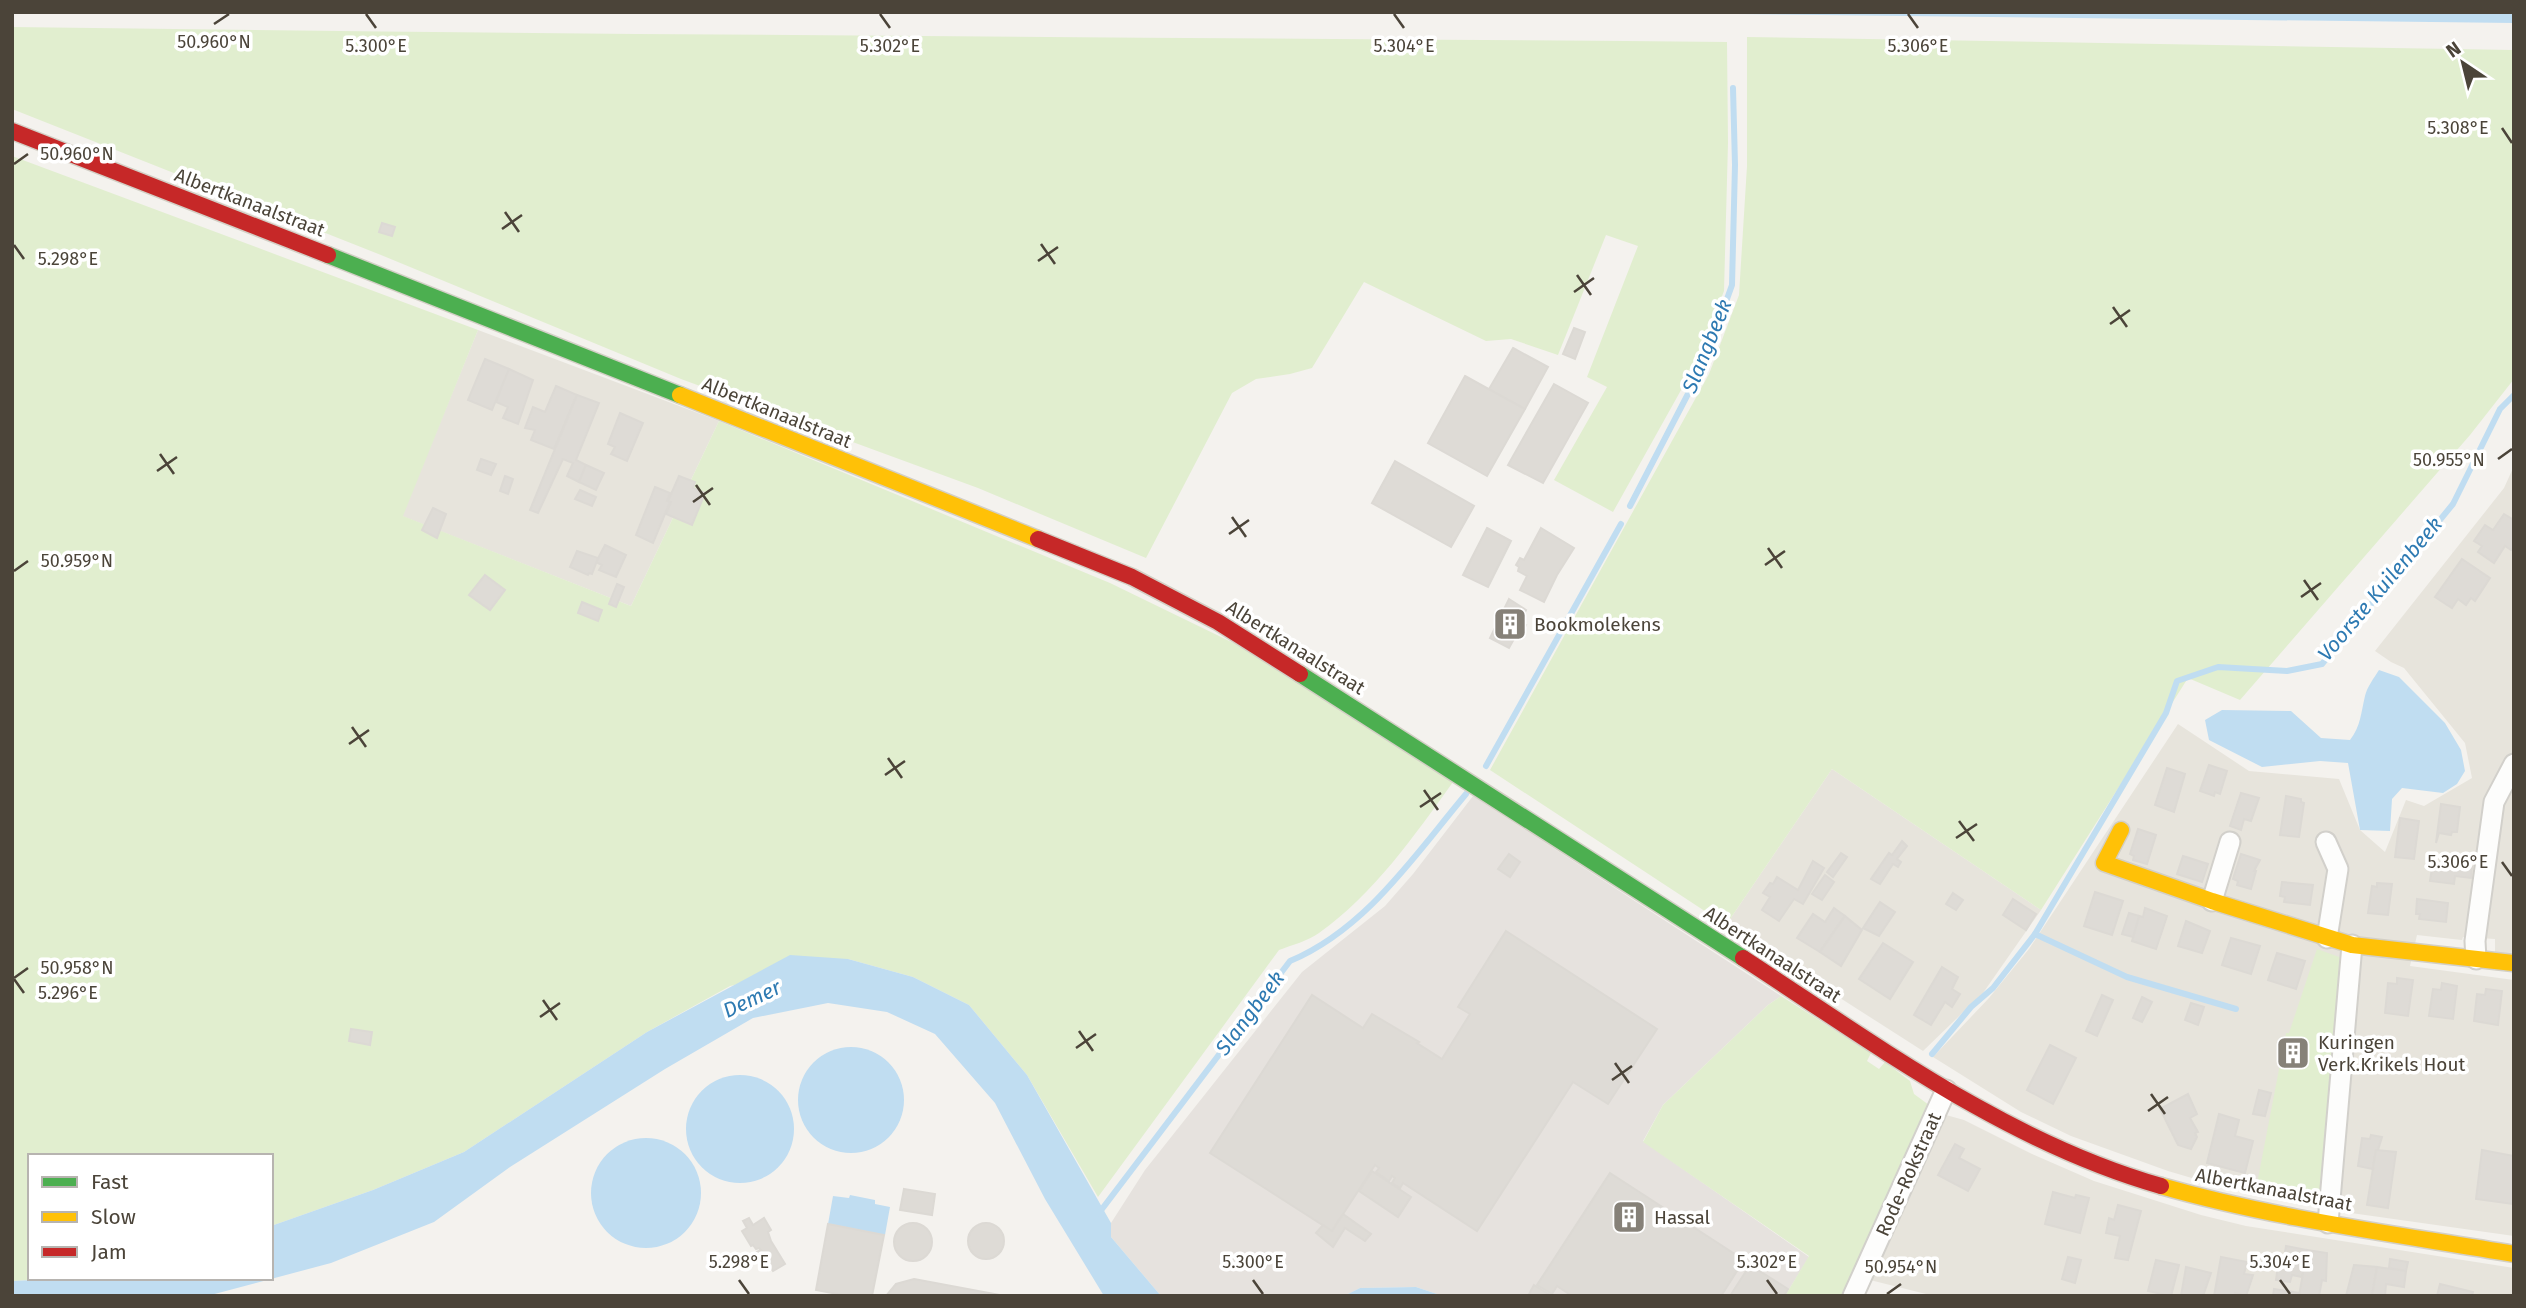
<svg xmlns="http://www.w3.org/2000/svg" width="2526" height="1308" font-family="'Fira Sans',sans-serif">
<style>
.residential{fill:#e7e4dc}
.industrial{fill:#e6e2de}
.green{fill:#e1eecf}
.water{fill:#c0ddf1}
.lines{fill:none;stroke-linecap:round;stroke-linejoin:round}
.stream{stroke:#c0ddf1;stroke-width:6}
.building{fill:#dedbd6;stroke:#dcd9d4;stroke-width:2}
.street-casing{stroke:#d2d0cb;stroke-width:23}
.fast-casing{stroke:#d3cfc5;stroke-width:19}
.slow-casing{stroke:#d3cfc5;stroke-width:19}
.jam-casing{stroke:#d3cfc5;stroke-width:19}
.street{stroke:#fdfdfc;stroke-width:19}
.fast{stroke:#4caf50;stroke-width:16}
.slow{stroke:#ffc107;stroke-width:16}
.jam{stroke:#c62828;stroke-width:16}
.ticks{fill:none;stroke:#4b4439;stroke-width:2.5}
.labels{text-anchor:middle;stroke-width:7;stroke-linejoin:round;paint-order:stroke}
.street-label{font-size:19px;fill:#4b4439;stroke:#fff}
.poi-label{font-size:19px;fill:#4b4439;stroke:#fff;text-anchor:start}
.water-label{font-size:21px;font-style:italic;fill:#2e7ab2;stroke:#fff}
.ticks-label{font-size:18px;text-anchor:middle;fill:#4b4439;stroke:#fff;stroke-width:7;stroke-linejoin:round;paint-order:stroke}
</style>
<rect width="100%" height="100%" fill="#f4f2ee"/>
<g class="residential">
<polygon points="478,330 719,421 631,606 402,516"/>
<polygon points="2514,466 2514,956 2495,954 2495,939 2463,937 2462,940 2417,935 2410,966 2514,980 2514,1236 2344,1212 2212,1184 2168,1171 2071,1136 2021,1112 1933,1057 1989,998 2029,949 2178,724 2249,771 2339,779 2360,830 2385,852 2406,800 2424,806 2472,778 2465,743 2404,668 2391,662 2375,651 2504,488"/>
<polygon points="1832,769 2041,910 1983,993 1923,1051 1726,925"/>
<polygon points="1946,1115 1964,1120 2032,1154 2094,1181 2201,1215 2246,1226 2514,1268 2514,1296 1934,1296 1870,1280 1943,1118"/>
</g>
<polygon class="industrial" points="1473,796 1781,996 1768,1005 1663,1105 1643,1141 1809,1257 1785,1296 1541,1296 1531,1290 1526,1296 1443,1296 1416,1287 1360,1288 1344,1296 1161,1296 1111,1237 1111,1223 1145,1170 1302,972 1385,906 1413,874"/>
<g class="green">
<path d="M12,27C584,35 1155,37 1727,42L1728,143L1724,291L1695,365L1613,512L1554,480L1607,387L1587,377L1638,246L1606,235L1558,355L1511,339L1486,341L1364,282L1312,368L1290,374L1256,379L1232,393L1146,558L978,488L681,379L381,255L12,109Z"/>
<polygon points="1747,37 2514,50 2514,379 2470,435 2240,700 2188,678 2041,910 1832,769 1726,925 1490,770 1709,374 1739,295 1747,166"/>
<path d="M12,156L478,330L403,516L631,606L719,421L1110,583L1254,653L1453,782C1414,836 1374,894 1319,933C1308,941 1292,945 1279,950L1098,1197L1027,1075L969,1005L913,977L848,959L730,986L647,1032L464,1152L373,1190L271,1226V1156H30V1278H80L12,1281Z"/>
<polygon points="2317,949 2342,958 2321,1196 2311,1206 2255,1194 2286,1033 2289,1033"/>
<polygon points="1781,996 1871,1053 1867,1061 1879,1069 1885,1062 1910,1081 1914,1094 1929,1105 1849,1296 1785,1296 1809,1256 1643,1142 1663,1105 1768,1005"/>
</g>
<g class="water">
<polygon points="1564,12 2514,12 2514,23"/>
<path d="M2379,670L2399,677L2445,723L2461,750L2465,771L2457,784L2443,793L2402,788L2392,799L2390,831L2360,830L2348,763L2320,761L2262,767L2209,740L2205,720L2222,710L2291,711L2321,738L2350,740C2361,726 2361,712 2365,696C2367,687 2374,678 2379,670Z"/>
<polygon points="790,955 848,959 913,977 969,1005 1027,1075 1111,1223 1111,1237 1161,1296 1104,1296 1045,1199 995,1103 935,1034 887,1012 828,1003 753,1018 665,1069 510,1167 434,1222 331,1263 207,1296 12,1296 12,1281 80,1278 271,1278 271,1226 373,1190 464,1152 647,1032"/>
<circle cx="851" cy="1100" r="53"/>
<circle cx="740" cy="1129" r="54"/>
<circle cx="646" cy="1193" r="55"/>
<polygon points="850,1195 875,1200 875,1204 890,1207 885,1235 828,1224 833,1196 849,1198"/>
<polygon points="1416,1287 1443,1296 1344,1296 1360,1288"/>
</g>
<g class="lines">
<g class="stream">
<polyline points="1630,506 1704,363 1732,285 1735,165 1733,88"/>
<polyline points="1486,766 1621,524"/>
<polyline points="2035,934 2127,977 2236,1009"/>
<polyline points="1932,1054 1971,1007 1993,988 2035,934 2166,713 2177,681 2218,667 2287,671 2322,664 2453,504 2500,409 2514,395"/>
<path d="M1099,1213L1290,961C1366,929 1414,856 1466,794"/>
</g>
</g>
<g class="building">
<polygon points="382,223 395,227 392,236 379,232"/>
<polygon points="1574,328 1585,332 1575,359 1563,354"/>
<polygon points="1513,348 1548,367 1525,409 1489,389"/>
<polygon points="485,359 509,369 492,410 468,400"/>
<polygon points="509,369 533,380 518,424 503,418 508,407 496,402"/>
<polygon points="1465,376 1525,409 1487,476 1428,443"/>
<polygon points="1554,384 1588,403 1543,483 1508,465"/>
<polygon points="556,386 577,395 554,449 531,440 535,430 525,428 533,407 545,412"/>
<polygon points="577,395 599,403 576,460 586,465 579,482 567,476 573,463 563,459 538,513 530,510"/>
<polygon points="620,413 643,423 627,461 611,454 615,447 608,444"/>
<polygon points="481,459 496,464 491,475 477,470"/>
<polygon points="1395,461 1474,506 1451,547 1372,503"/>
<polygon points="586,465 604,473 596,490 579,482"/>
<polygon points="505,476 513,479 508,494 500,491"/>
<polygon points="679,476 695,482 693,488 705,493 692,525 666,514 671,502 668,501"/>
<polygon points="655,487 670,493 667,501 670,502 653,543 636,535"/>
<polygon points="580,490 596,497 592,506 575,499"/>
<polygon points="433,508 446,514 437,538 422,530"/>
<polygon points="2504,514 2514,520 2514,546 2511,550 2505,546 2494,563 2478,552 2482,546 2474,541 2485,525 2493,530"/>
<polygon points="1487,528 1511,541 1488,587 1463,575"/>
<polygon points="1541,528 1574,548 1557,575 1544,602 1520,590 1527,576 1518,571 1519,567 1516,565 1520,558 1524,560"/>
<polygon points="605,545 626,555 616,577 599,570 602,565 596,562"/>
<polygon points="577,551 598,558 592,574 589,573 588,575 570,567"/>
<polygon points="2462,559 2490,578 2475,601 2471,598 2466,605 2458,599 2452,608 2435,597"/>
<polygon points="485,575 505,590 490,610 469,595"/>
<polygon points="617,584 624,587 616,607 609,604"/>
<polygon points="1509,599 1526,610 1520,622 1526,625 1519,639 1515,637 1509,648 1490,638"/>
<polygon points="582,602 602,610 598,621 578,613"/>
<polygon points="2209,765 2227,771 2220,794 2215,792 2214,796 2200,791"/>
<polygon points="2167,768 2185,774 2174,812 2155,805"/>
<polygon points="2241,793 2259,798 2251,821 2244,819 2241,830 2230,826"/>
<polygon points="2286,796 2301,799 2301,802 2304,803 2299,837 2280,835"/>
<polygon points="2441,804 2460,807 2457,832 2452,832 2451,835 2439,833 2436,843"/>
<polygon points="2400,818 2419,821 2414,859 2395,857"/>
<polygon points="2138,829 2156,835 2147,864 2133,860 2134,856 2130,854"/>
<polygon points="1902,841 1907,846 1897,859 1901,862 1898,867 1893,864 1880,884 1871,879 1889,853 1892,855"/>
<polygon points="1841,853 1847,857 1833,877 1827,872"/>
<polygon points="1509,854 1520,862 1510,877 1498,869"/>
<polygon points="2241,854 2260,860 2254,871 2256,871 2251,889 2237,885 2238,881 2233,879"/>
<polygon points="2183,856 2208,864 2202,882 2177,874"/>
<polygon points="1813,861 1824,868 1803,904 1794,899 1779,921 1762,910 1770,897 1763,893 1770,883 1773,884 1777,877 1798,890"/>
<polygon points="2433,862 2472,867 2471,878 2455,876 2454,884 2430,881"/>
<polygon points="1825,875 1834,882 1822,900 1812,894"/>
<polygon points="2282,882 2313,885 2310,905 2284,902 2285,897 2280,896"/>
<polygon points="2377,883 2392,884 2388,915 2368,913 2372,886 2377,887"/>
<polygon points="2095,892 2123,901 2112,935 2084,926"/>
<polygon points="1953,893 1963,900 1956,910 1946,904"/>
<polygon points="2013,899 2036,914 2026,930 2003,915"/>
<polygon points="2417,899 2448,903 2446,922 2419,919 2420,914 2416,914"/>
<polygon points="1880,902 1895,912 1879,936 1863,928"/>
<polygon points="1834,908 1845,916 1820,952 1797,938 1813,914 1825,922"/>
<polygon points="2145,908 2167,916 2156,949 2132,941 2139,916 2143,917"/>
<polygon points="2129,913 2139,916 2133,937 2122,934"/>
<polygon points="1845,916 1862,930 1841,966 1820,952"/>
<polygon points="2186,921 2210,931 2202,953 2178,946"/>
<polygon points="1506,931 1657,1029 1608,1104 1573,1082 1477,1231 1403,1183 1400,1188 1392,1183 1395,1178 1392,1176 1389,1181 1376,1172 1379,1168 1375,1165 1332,1231 1210,1153 1312,995 1363,1028 1372,1014 1419,1042 1417,1043 1442,1059 1470,1014 1458,1007"/>
<polygon points="2231,938 2260,946 2251,974 2222,965"/>
<polygon points="1883,943 1913,962 1890,999 1859,979"/>
<polygon points="2277,953 2305,961 2296,989 2268,980"/>
<polygon points="1942,967 1958,977 1952,989 1960,994 1952,1007 1945,1002 1931,1025 1914,1015"/>
<polygon points="2397,978 2413,980 2408,1016 2385,1013 2388,983 2397,984"/>
<polygon points="2442,983 2457,986 2453,1019 2429,1016 2433,989 2441,990"/>
<polygon points="2486,989 2502,991 2498,1025 2474,1021 2477,994 2485,995"/>
<polygon points="2102,995 2113,1000 2097,1036 2086,1031"/>
<polygon points="2142,997 2152,1002 2142,1022 2133,1018"/>
<polygon points="2191,1003 2204,1007 2198,1025 2185,1020"/>
<polygon points="351,1029 372,1032 370,1045 349,1041"/>
<polygon points="2050,1045 2076,1058 2053,1104 2027,1090"/>
<polygon points="2259,1090 2271,1093 2265,1116 2253,1114"/>
<polygon points="2188,1094 2197,1114 2190,1118 2198,1132 2195,1133 2197,1137 2191,1149 2178,1145 2160,1109"/>
<polygon points="2219,1114 2239,1120 2235,1136 2253,1141 2245,1173 2207,1163"/>
<polygon points="2371,1135 2382,1137 2378,1150 2376,1150 2373,1169 2358,1166 2362,1138 2370,1139"/>
<polygon points="1955,1144 1964,1149 1959,1158 1980,1169 1968,1191 1938,1175"/>
<polygon points="2376,1150 2396,1152 2388,1208 2367,1205"/>
<polygon points="2482,1150 2514,1156 2514,1204 2476,1199"/>
<polygon points="1372,1171 1411,1197 1398,1217 1359,1191"/>
<polygon points="1610,1173 1744,1260 1721,1296 1572,1296 1557,1286 1552,1294 1537,1285"/>
<polygon points="904,1189 935,1194 932,1215 900,1210"/>
<polygon points="2053,1192 2075,1198 2076,1195 2089,1198 2080,1233 2045,1224"/>
<polygon points="2118,1205 2141,1211 2128,1260 2115,1258 2120,1236 2106,1233 2109,1218 2114,1220"/>
<polygon points="1343,1214 1371,1234 1365,1241 1345,1228 1333,1247 1316,1233 1323,1225 1332,1231"/>
<polygon points="749,1218 753,1225 764,1218 771,1230 768,1232 771,1241 785,1264 773,1271 771,1268 768,1270 757,1252 761,1250 759,1248 756,1249 753,1245 751,1246 742,1231 747,1228 743,1221"/>
<circle cx="986" cy="1241" r="18"/>
<circle cx="913" cy="1242" r="19"/>
<polygon points="828,1224 884,1235 872,1296 848,1296 816,1290"/>
<polygon points="2286,1246 2307,1250 2302,1277 2292,1275 2290,1282 2276,1280 2279,1258 2284,1259"/>
<polygon points="2307,1250 2327,1253 2326,1281 2322,1280 2319,1296 2299,1296"/>
<polygon points="2068,1257 2081,1260 2075,1283 2062,1279"/>
<polygon points="2221,1257 2247,1262 2244,1274 2253,1275 2246,1296 2235,1293 2234,1296 2214,1296"/>
<polygon points="2390,1259 2408,1262 2406,1271 2389,1268"/>
<polygon points="2156,1260 2179,1265 2171,1296 2148,1291"/>
<polygon points="1750,1265 1788,1289 1784,1296 1730,1296"/>
<polygon points="2354,1265 2377,1267 2372,1296 2346,1296"/>
<polygon points="2186,1267 2211,1273 2203,1296 2181,1296"/>
<polygon points="2377,1267 2406,1271 2404,1287 2386,1284 2385,1296 2372,1296"/>
<polygon points="914,1279 1005,1296 886,1296 896,1284"/>
<polygon points="2440,1284 2473,1292 2472,1296 2437,1296"/>
<polygon points="1534,1285 1550,1295 1550,1296 1532,1296 1529,1294"/>
<polygon points="2274,1289 2300,1293 2299,1296 2273,1296"/>
</g>
<g class="lines">
<defs>
<g id="street">
<polyline points="2326,842 2338,869 2327,938"/>
<polyline points="2212,901 2230,842"/>
<polyline points="2476,959 2475,941 2494,802 2514,764"/>
<polyline points="2328,1223 2352,945"/>
<polyline points="1853,1296 1946,1090"/>
</g>
<g id="fast">
<polyline points="328,255 680,395"/>
<polyline points="1300,674 1743,958"/>
</g>
<g id="slow">
<polyline points="680,395 1038,539"/>
<polyline points="2121,830 2104,863 2212,901 2352,945 2513,963"/>
<path d="M2161,1186C2276,1219 2396,1234 2514,1254"/>
</g>
<g id="jam">
<polyline points="12,131 328,255"/>
<polyline points="1038,539 1132,577 1218,622 1300,674"/>
<path d="M1743,958C1875,1044 2007,1142 2161,1186"/>
</g>
</defs>
<use href="#street" class="street-casing"/>
<use href="#fast" class="fast-casing"/>
<use href="#slow" class="slow-casing"/>
<use href="#jam" class="jam-casing"/>
<use href="#street" class="street"/>
<use href="#fast" class="fast"/>
<use href="#slow" class="slow"/>
<use href="#jam" class="jam"/>
</g>
<path class="ticks" d="M366,14L376,28M880,14L890,28M1394,14L1404,28M1908,14L1918,28M214,24L229,14M2502,128L2512,143M14,164L28,154M505,212L519,232M502,229L522,215M1041,244L1055,264M14,245L24,259M1038,261L1058,247M1577,275L1591,295M1574,292L1594,278M2113,307L2127,327M2110,324L2130,310M160,454L174,474M2498,459L2512,449M157,471L177,457M696,485L710,505M693,502L713,488M1232,517L1246,537M1229,534L1249,520M1768,548L1782,568M1765,565L1785,551M14,571L28,561M2304,580L2318,600M2301,597L2321,583M352,727L366,747M349,744L369,730M888,758L902,778M885,775L905,761M1424,790L1438,810M1420,807L1441,793M1959,821L1974,841M1956,838L1977,824M2502,862L2512,876M14,978L28,968M14,979L24,993M543,1000L557,1020M540,1017L560,1003M1079,1031L1093,1051M1076,1048L1096,1034M1615,1063L1629,1083M1612,1080L1632,1066M2151,1094L2165,1114M2148,1111L2168,1097M739,1280L749,1294M1253,1280L1263,1294M1767,1280L1777,1294M2280,1280L2290,1294M1887,1294L1901,1284"/>
<defs>
<symbol id="building-square" viewBox="-11 -11 22 22"><rect x="-9" y="-9" width="18" height="18" rx="4" fill="#868178" stroke="#fff"/><path d="M-4-6H4V6H1V3H-1V6H-4ZM-2.5-4.3h1.7v1.8h-1.7ZM.8-4.3h1.7v1.8H.8ZM-2.5-1h1.7V.8h-1.7ZM.8-1h1.7V.8H.8Z" fill="#fff"/></symbol>
</defs>
<g fill-rule="evenodd">
<use href="#building-square" x="1491" y="605" width="38" height="38"/>
<use href="#building-square" x="2274" y="1034" width="38" height="38"/>
<use href="#building-square" x="1610" y="1198" width="38" height="38"/>
</g>
<g class="labels">
<g class="street-label">
<text transform="translate(250 202) rotate(21)" y="7">Albertkanaalstraat</text>
<text transform="translate(777 412) rotate(22)" y="7">Albertkanaalstraat</text>
<text transform="translate(1296 647) rotate(32)" y="7">Albertkanaalstraat</text>
<text transform="translate(1773 954) rotate(33)" y="7">Albertkanaalstraat</text>
<text transform="translate(1908 1174) rotate(-66)" y="7">Rode-Rokstraat</text>
<text transform="translate(2274 1189) rotate(11)" y="7">Albertkanaalstraat</text>
</g>
<g class="poi-label">
<text x="1534" y="631">Bookmolekens</text>
<text x="2318" y="1049">Kuringen<tspan x="2318" dy="22">Verk.Krikels Hout</tspan></text>
<text x="1654" y="1224">Hassal</text>
</g>
<g class="water-label">
<text transform="translate(1707 346) rotate(-68)" y="7">Slangbeek</text>
<text transform="translate(2380 589) rotate(-50)" y="7">Voorste Kuilenbeek</text>
<text transform="translate(752 999) rotate(-25)" y="7">Demer</text>
<text transform="translate(1250 1013) rotate(-53)" y="7">Slangbeek</text>
</g>
</g>
<g class="ticks-label">
<text x="214" y="48">50.960°N</text>
<text x="376" y="52">5.300°E</text>
<text x="890" y="52">5.302°E</text>
<text x="1404" y="52">5.304°E</text>
<text x="1918" y="52">5.306°E</text>
<text x="2458" y="134">5.308°E</text>
<text x="77" y="160">50.960°N</text>
<text x="68" y="265">5.298°E</text>
<text x="2449" y="466">50.955°N</text>
<text x="77" y="567">50.959°N</text>
<text x="2458" y="868">5.306°E</text>
<text x="77" y="974">50.958°N</text>
<text x="68" y="999">5.296°E</text>
<text x="739" y="1268">5.298°E</text>
<text x="1253" y="1268">5.300°E</text>
<text x="1767" y="1268">5.302°E</text>
<text x="2280" y="1268">5.304°E</text>
<text x="1901" y="1273">50.954°N</text>
</g>
<rect width="2526" height="1308" fill="none" stroke="#4b4439" stroke-width="28"/>
<rect x="28" y="1154" width="245" height="126" fill="#ffffff" stroke="#b7b4b0" stroke-width="2"/>
<rect x="42" y="1177" width="35" height="10" fill="#4caf50" stroke="#b7b4b0" stroke-width="2"/>
<text x="91" y="1189" font-size="21" fill="#4b4439">Fast</text>
<rect x="42" y="1212" width="35" height="10" fill="#ffc107" stroke="#b7b4b0" stroke-width="2"/>
<text x="91" y="1224" font-size="21" fill="#4b4439">Slow</text>
<rect x="42" y="1247" width="35" height="10" fill="#c62828" stroke="#b7b4b0" stroke-width="2"/>
<text x="91" y="1259" font-size="21" fill="#4b4439">Jam</text>
<g transform="translate(2463 63) rotate(325)" stroke="#ffffff" stroke-width="5" paint-order="stroke">
<path d="M0-5L12 26L0 18L-12 26Z" fill="#4b4439"/>
<text y="-10" font-size="19" font-weight="bold" text-anchor="middle" fill="#4b4439">N</text>
</g>
</svg>
